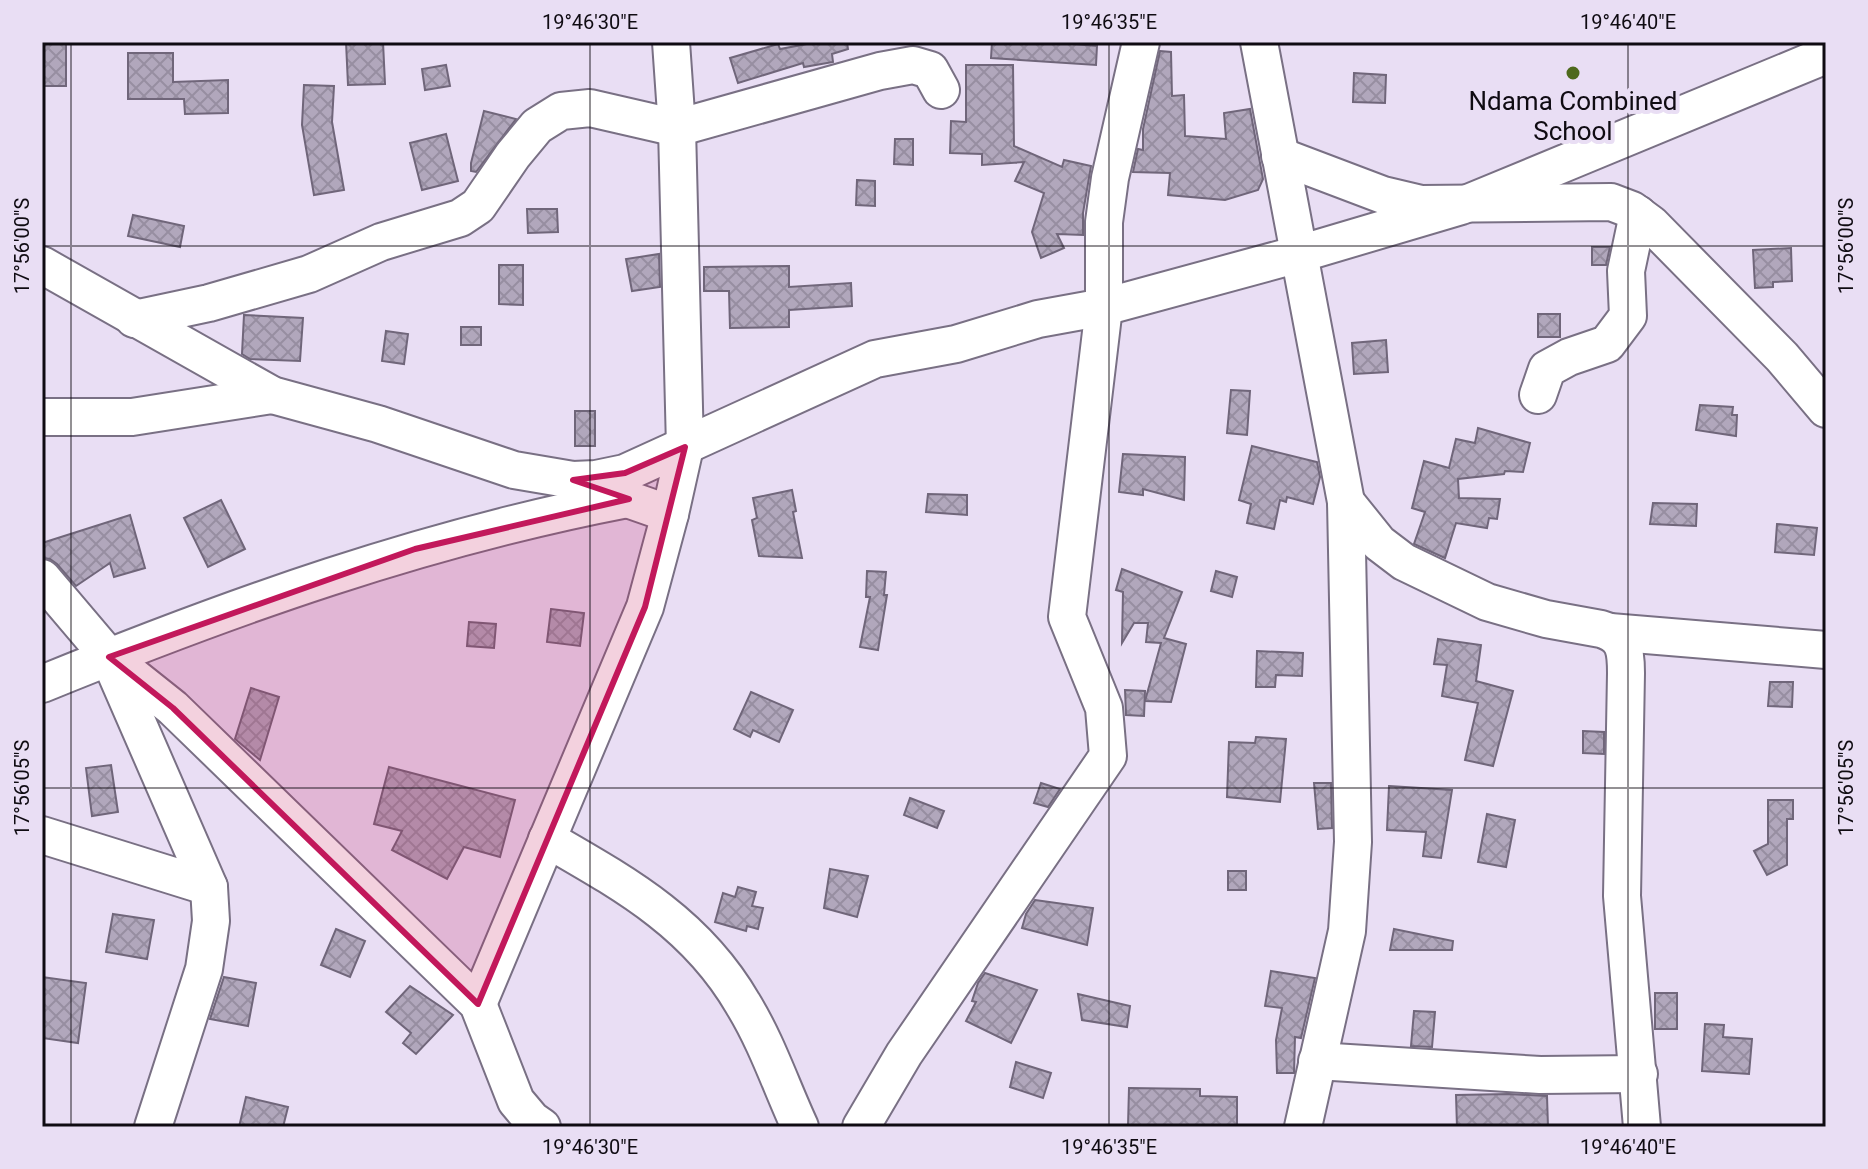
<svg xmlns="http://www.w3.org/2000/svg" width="1868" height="1169" font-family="Roboto,sans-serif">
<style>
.building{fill:url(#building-cross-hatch);stroke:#70667a;stroke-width:2}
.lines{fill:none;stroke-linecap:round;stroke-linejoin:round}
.minor-casing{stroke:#797084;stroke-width:40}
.minor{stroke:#fff;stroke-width:36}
.marked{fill:#c2185b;fill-opacity:0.2;stroke:#c2185b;stroke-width:6;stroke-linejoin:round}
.ticks{fill:none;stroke:#0f0b12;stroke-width:2;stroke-opacity:0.45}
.poi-dot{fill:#4e691c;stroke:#e9def4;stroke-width:3}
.labels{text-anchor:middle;stroke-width:8;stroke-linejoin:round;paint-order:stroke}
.poi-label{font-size:26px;fill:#0f0b12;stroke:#e9def4}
.neatline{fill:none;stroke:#0f0b12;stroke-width:3}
.ticks-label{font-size:20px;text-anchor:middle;fill:#0f0b12}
</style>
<defs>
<pattern id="building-cross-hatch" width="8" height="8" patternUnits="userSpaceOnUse" patternTransform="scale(2)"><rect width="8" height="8" fill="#b1a7bc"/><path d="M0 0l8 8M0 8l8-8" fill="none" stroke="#978ea1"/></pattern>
</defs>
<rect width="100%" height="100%" fill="#e9def4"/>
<g class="building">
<rect x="44" y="42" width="22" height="44"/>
<polygon points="346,42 383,42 385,84 348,85"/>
<polygon points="817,42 847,42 848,49 832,54 833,62 804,67 803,63 738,83 730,58 778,44 780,49"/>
<polygon points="992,42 1075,42 1075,44 1097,46 1096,65 991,58"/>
<polygon points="1160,51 1171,52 1172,96 1184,95 1185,136 1226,139 1224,113 1250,109 1263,179 1258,190 1225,200 1168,195 1170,173 1133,172 1138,149 1143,150 1143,129"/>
<polygon points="128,53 173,53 173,82 228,80 228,113 185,114 184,99 128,99"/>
<polygon points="446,65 450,86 425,90 422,69"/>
<polygon points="966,65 1013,65 1014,146 1062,167 1064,160 1091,166 1083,213 1083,235 1057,234 1064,248 1041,258 1032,232 1044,193 1015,181 1024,162 982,165 982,154 950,153 951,121 966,122"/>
<polygon points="1354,73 1386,75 1385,103 1353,102"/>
<polygon points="304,85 334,86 332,122 344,190 314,195 302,125"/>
<polygon points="484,111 516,119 476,172 471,171 471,163"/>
<polygon points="446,134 458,181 422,190 410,143"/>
<polygon points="895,139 913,139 913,165 894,164"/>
<polygon points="857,180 875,181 875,206 856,205"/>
<polygon points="527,209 557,209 558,232 528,233"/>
<polygon points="133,215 184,226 180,247 128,236"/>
<polygon points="1592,247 1610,247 1606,265 1592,265"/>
<polygon points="1791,248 1792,281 1773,282 1773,287 1755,288 1753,250"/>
<polygon points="659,254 660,287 632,291 626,259"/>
<polygon points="499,265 523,265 523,305 499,304"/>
<polygon points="789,266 789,287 851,283 852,306 789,310 789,327 730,328 729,291 704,291 704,267"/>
<rect x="1538" y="314" width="22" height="23"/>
<polygon points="244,315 303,318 300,361 250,359 242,354"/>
<rect x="461" y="327" width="20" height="18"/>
<polygon points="386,331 408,334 404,364 382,361"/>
<polygon points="1386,340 1388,372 1354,374 1352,343"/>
<polygon points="1231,390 1250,391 1247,435 1227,433"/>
<polygon points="1700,405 1733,407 1732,415 1737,415 1736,436 1696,430"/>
<rect x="575" y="411" width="20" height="35"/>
<polygon points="1478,428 1530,443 1523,472 1505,471 1504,474 1458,479 1459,498 1500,499 1497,519 1489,518 1487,528 1456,523 1445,558 1414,544 1425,512 1412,508 1424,461 1449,468 1456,439 1475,443"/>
<polygon points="1252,446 1317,462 1320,477 1313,504 1287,497 1286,502 1280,500 1274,529 1247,523 1251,504 1239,500"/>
<polygon points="1123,454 1185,457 1184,500 1143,489 1143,495 1119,492"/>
<polygon points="792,490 796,511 793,512 802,558 759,556 752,520 757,518 753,498"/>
<polygon points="928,494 967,495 967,515 926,512"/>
<polygon points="221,500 245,549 208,567 184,518"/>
<polygon points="1653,503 1697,504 1696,526 1650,524"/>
<polygon points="130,515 145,568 114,577 110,563 76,586 57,564 50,559 42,558 42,543"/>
<polygon points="1777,524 1817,528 1814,555 1775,552"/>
<polygon points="1122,569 1182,592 1164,638 1186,644 1171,702 1145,701 1161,643 1146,642 1148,623 1134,623 1122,643 1123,592 1116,590"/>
<polygon points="867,571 886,572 884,595 887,595 878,650 860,647 870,597 866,597"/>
<polygon points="1216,571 1237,577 1232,597 1211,591"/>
<polygon points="551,609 584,613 580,646 547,642"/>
<polygon points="469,622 496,624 494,648 467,646"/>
<polygon points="1438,639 1481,645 1476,681 1513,691 1493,766 1465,760 1478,703 1442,696 1447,665 1434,664"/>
<polygon points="1257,651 1303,653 1302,676 1276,675 1275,687 1256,687"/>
<polygon points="1770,682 1793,682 1792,707 1768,706"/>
<polygon points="251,688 279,697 260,760 235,739"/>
<polygon points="1125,690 1145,691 1144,716 1126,715"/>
<polygon points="751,692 793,710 779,742 753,730 750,737 734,729"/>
<polygon points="1583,731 1604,732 1604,754 1583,753"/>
<polygon points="1256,737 1286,739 1280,802 1227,797 1229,742 1255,743"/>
<polygon points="111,765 118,812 92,816 86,768"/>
<polygon points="389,767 515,800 500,857 464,847 447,879 392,850 402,831 374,824"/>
<polygon points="1041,783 1060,789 1048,807 1034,803"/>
<polygon points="1314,783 1331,783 1332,828 1318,829"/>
<polygon points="1389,786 1452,790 1441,858 1423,856 1426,832 1387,830"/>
<polygon points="910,798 944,811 937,828 904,815"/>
<polygon points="1768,800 1793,800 1793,819 1787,819 1787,865 1767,875 1754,851 1768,844"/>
<polygon points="1487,814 1515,820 1506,867 1478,862"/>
<polygon points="830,869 868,876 857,917 824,908"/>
<rect x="1228" y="871" width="18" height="19"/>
<polygon points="738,887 756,892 752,906 763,908 758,929 747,926 746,931 715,922 723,893 735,897"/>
<polygon points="1035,900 1093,908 1087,945 1022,928 1026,914"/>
<polygon points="113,914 154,920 147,959 106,952"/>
<polygon points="336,929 365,941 350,977 321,965"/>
<polygon points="1394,929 1453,941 1452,950 1390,950"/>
<polygon points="1271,971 1315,978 1301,1038 1295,1037 1294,1073 1277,1073 1276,1040 1282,1008 1265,1006"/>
<polygon points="985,973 1037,990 1011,1043 966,1021 976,1002 972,1001 978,983"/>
<polygon points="42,977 86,983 78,1043 42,1038"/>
<polygon points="224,977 256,983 248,1026 210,1019"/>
<polygon points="410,986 453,1015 416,1054 403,1043 411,1033 386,1012"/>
<rect x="1655" y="993" width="22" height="36"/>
<polygon points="1078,994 1130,1006 1127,1027 1082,1020"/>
<polygon points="1414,1011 1435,1012 1432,1047 1411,1046"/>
<polygon points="1705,1024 1724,1025 1723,1037 1752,1039 1749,1074 1702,1071"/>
<polygon points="1016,1062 1051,1073 1043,1098 1010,1087"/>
<polygon points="1129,1088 1200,1089 1200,1096 1237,1097 1237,1127 1128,1126"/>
<polygon points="1509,1094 1547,1096 1548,1127 1457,1127 1456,1095"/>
<polygon points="246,1097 288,1107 283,1127 239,1127"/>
</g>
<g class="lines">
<defs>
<g id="minor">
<polyline points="1259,42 1346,502 1353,842 1347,931 1303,1127"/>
<polyline points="1280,156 1383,195 1421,204 1611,202 1632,210 1651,224 1782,357 1826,409"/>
<polyline points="42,265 272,395 378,424 514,470 573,480 670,514"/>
<polyline points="134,319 209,303 309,274 381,242 460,218 478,206 513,155 537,126 561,111 590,108 677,128 880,71 913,65 930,70 941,90"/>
<polyline points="1538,395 1547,369 1569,357 1607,344 1628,316 1626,271 1638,214"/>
<polyline points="42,417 132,417 272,395"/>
<polyline points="573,480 596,479 625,473 875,359 956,344 1038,319 1104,307 1299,254 1461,206 1826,55"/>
<path d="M1346,502L1379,543L1404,562L1487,602L1546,619L1601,629C1625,636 1626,651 1626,673L1622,896L1642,1127"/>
<polyline points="42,578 109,657 173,708 478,1004 516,1101 532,1120 542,1127"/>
<polyline points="1610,632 1826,650"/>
<polyline points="111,662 209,887 211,921 204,969 153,1127"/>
<path d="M42,684C233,606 424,538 627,499"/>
<polyline points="42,835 209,887"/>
<path d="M547,839C625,884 696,923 743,1004C767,1043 781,1086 800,1127"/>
<polyline points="478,1004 645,607 670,514 685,447 677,128 671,42"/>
<polyline points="1317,1061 1540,1075 1639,1074"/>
<polyline points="861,1127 904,1054 1108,756 1104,708 1067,617 1104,307 1104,222 1110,178 1141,42"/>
</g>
</defs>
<use href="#minor" class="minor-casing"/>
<use href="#minor" class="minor"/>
</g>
<path class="marked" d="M685,447L645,607L478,1004L173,708L109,657L415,549L629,499L573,480L625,473Z"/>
<path class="ticks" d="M71,42V1127M590,42V1127M1109,42V1127M1628,42V1127M42,246H1826M42,788H1826"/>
<circle class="poi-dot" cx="1573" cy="73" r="8"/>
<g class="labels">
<g class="poi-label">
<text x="1573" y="110">Ndama Combined<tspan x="1573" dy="30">School</tspan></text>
</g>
</g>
<rect width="1868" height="1169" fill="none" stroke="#e9def4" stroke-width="88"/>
<rect x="44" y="44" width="1780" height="1081" class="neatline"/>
<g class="ticks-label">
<text x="590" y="29">19°46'30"E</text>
<text x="1109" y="29">19°46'35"E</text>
<text x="1628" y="29">19°46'40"E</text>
<text transform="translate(22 246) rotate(-90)" y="7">17°56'00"S</text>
<text transform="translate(1846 246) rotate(-90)" y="7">17°56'00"S</text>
<text transform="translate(22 788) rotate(-90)" y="7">17°56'05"S</text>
<text transform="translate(1846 788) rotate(-90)" y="7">17°56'05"S</text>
<text x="590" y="1154">19°46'30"E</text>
<text x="1109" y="1154">19°46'35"E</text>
<text x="1628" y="1154">19°46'40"E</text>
</g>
</svg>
